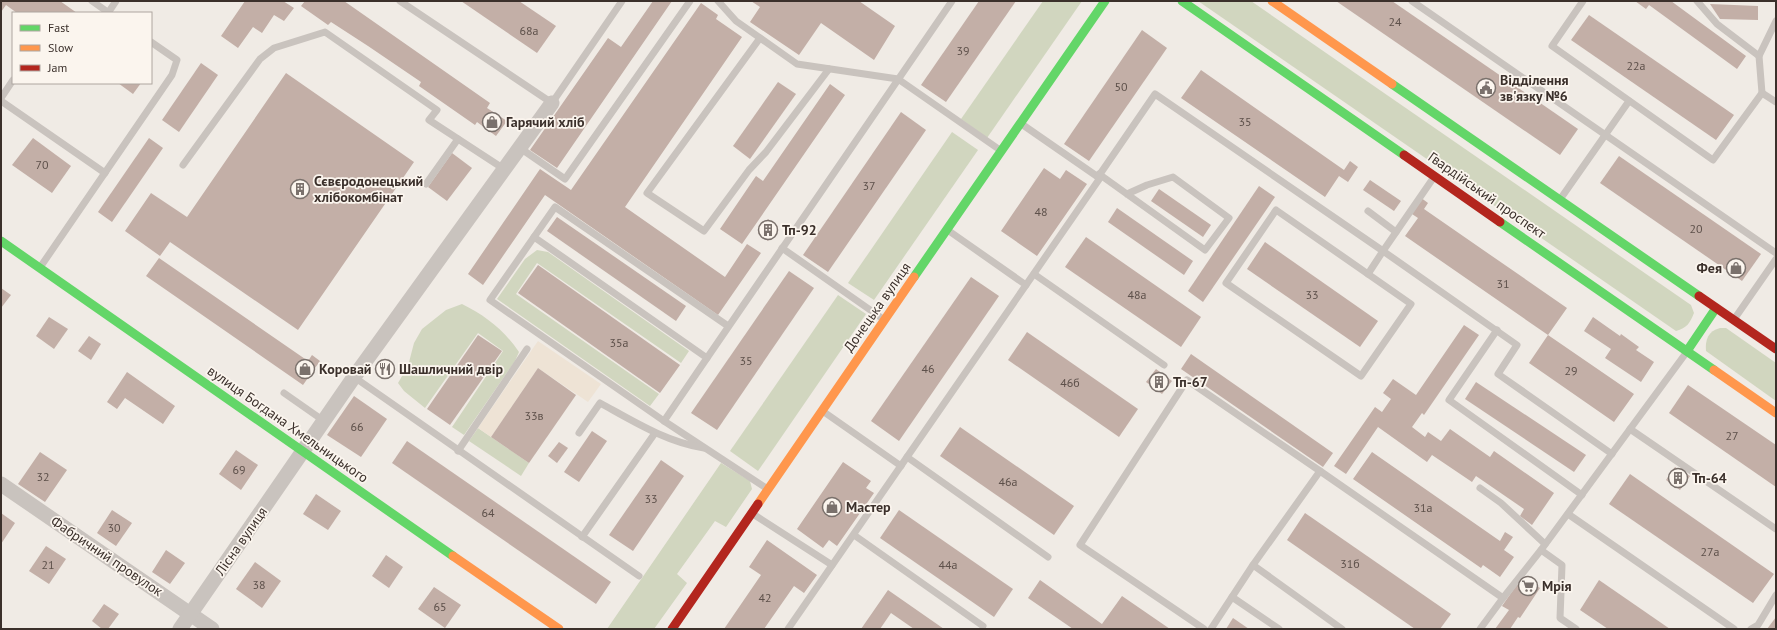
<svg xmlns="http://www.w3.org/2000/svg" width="1777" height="630" font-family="'PT Sans',sans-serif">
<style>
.green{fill:#d1d6bf}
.plaza{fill:#eee3d5}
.building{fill:#c3afa7}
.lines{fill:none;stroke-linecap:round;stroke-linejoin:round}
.lane{stroke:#c9c3be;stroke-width:7}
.street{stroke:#c9c3be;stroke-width:15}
.fast{stroke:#63d668;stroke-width:9}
.slow{stroke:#ff974d;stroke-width:9}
.jam{stroke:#b3261e;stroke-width:9}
.labels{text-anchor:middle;stroke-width:3.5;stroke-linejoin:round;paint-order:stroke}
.number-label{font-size:12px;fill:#5d504a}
.poi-label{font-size:14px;font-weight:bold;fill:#3b302b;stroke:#fbf5ee;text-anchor:start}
.street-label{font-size:14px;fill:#3b302b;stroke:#fbf5ee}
</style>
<rect width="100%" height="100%" fill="#f0ebe5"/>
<g class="green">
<polygon points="1043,1 1082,1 987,138 961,119"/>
<path d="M1198,1H1251L1691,305L1694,313C1690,323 1687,328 1676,331Z"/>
<polygon points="952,132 978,150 874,300 848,283"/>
<polygon points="537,250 548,252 689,351 681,363 537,263 516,294 659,394 650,406 497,299 525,259"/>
<polygon points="838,295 866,314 758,471 730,451"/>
<path d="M462,304C486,316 504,330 519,352L515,361L464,435L452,427L503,351L478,333L425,408L404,391L398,383L408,366L414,343L422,329L446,310Z"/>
<path d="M1720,328H1726L1776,363V401L1706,351C1705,340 1708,331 1720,328Z"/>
<polygon points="478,428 529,463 521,476 469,441"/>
<polygon points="721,463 750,481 752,489 726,527 715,521 677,574 687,583 654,629 607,629"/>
</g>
<polygon class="plaza" points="538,341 601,384 588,402 538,368 491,437 478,428"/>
<g class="building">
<polygon points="1,1 60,1 77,13 17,13 6,5 1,12"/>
<polygon points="245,1 283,1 294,8 284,21 274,15 262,33 253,27 238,48 221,36"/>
<polygon points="305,1 344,1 490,103 487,108 507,121 496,136 477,122 475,125 419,86 421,82 368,46 331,22 328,25 301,6"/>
<polygon points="461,1 519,1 556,26 537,53"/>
<polygon points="653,1 672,1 557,168 530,150 608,38 621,47"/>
<polygon points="751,1 859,1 895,26 874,60 821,23 799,55 750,22 760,7"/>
<polygon points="979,1 1016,1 946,102 921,85"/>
<polygon points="1336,1 1392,1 1578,129 1560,155"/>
<polygon points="1635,1 1671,1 1746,56 1737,69 1649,5 1646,9"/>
<polygon points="701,3 718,15 716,19 742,37 625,207 725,277 747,244 761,253 718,315 545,195 483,285 468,274 540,169 571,190"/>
<polygon points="1710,4 1758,6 1758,20 1720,19"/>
<polygon points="1589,15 1734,115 1716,140 1571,40"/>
<polygon points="1142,30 1167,48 1089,161 1064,144"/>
<polygon points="201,63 218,75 179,132 162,120"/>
<polygon points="1201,70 1344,170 1350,161 1358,167 1348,182 1339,176 1325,197 1181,98"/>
<polygon points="286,73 414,162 298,330 170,242 160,256 125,231 151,193 187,217"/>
<polygon points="778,82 796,94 750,159 733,146"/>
<polygon points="118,83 141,83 133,94"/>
<polygon points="830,84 845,95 742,244 720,229 756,176 763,181"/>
<polygon points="901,112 926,130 828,272 803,255"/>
<polygon points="33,138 71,166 52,193 12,165"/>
<polygon points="149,138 163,148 112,222 98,212"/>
<polygon points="452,153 472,168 447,201 428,187"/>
<polygon points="1619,156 1761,254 1742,281 1600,183"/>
<polygon points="1044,168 1060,179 1066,170 1087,184 1037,256 1001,231"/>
<polygon points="1370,180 1401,201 1394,211 1363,190"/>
<polygon points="1259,186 1275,197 1203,302 1188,291"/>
<polygon points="1159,189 1211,225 1203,237 1151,201"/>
<polygon points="1420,197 1428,203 1424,209 1567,308 1548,335 1634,394 1614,422 1529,363 1548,335 1405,236 1418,218 1409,212"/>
<polygon points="1117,208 1193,261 1184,275 1108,222"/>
<polygon points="557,217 686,306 676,321 547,231"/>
<polygon points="768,219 778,227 768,241 758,233"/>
<polygon points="1086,237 1201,317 1181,347 1065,267"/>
<polygon points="1265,242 1378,321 1360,347 1247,269"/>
<polygon points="159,258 308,361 312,355 320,361 303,385 146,276"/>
<polygon points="538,265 680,365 660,393 518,293"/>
<polygon points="789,271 814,288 717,430 691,413"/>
<polygon points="971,277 999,296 899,441 871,421"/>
<polygon points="1,288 11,295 1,308"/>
<polygon points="49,317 68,329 54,349 36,336"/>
<polygon points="1593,317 1620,336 1621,334 1639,347 1636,350 1654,362 1641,382 1605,358 1611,349 1584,331"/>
<polygon points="1464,325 1479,335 1424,415 1422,413 1412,427 1425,437 1428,432 1441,441 1450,429 1490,457 1494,451 1554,493 1532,525 1520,516 1524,509 1476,476 1472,482 1432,455 1427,462 1378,427 1346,474 1334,466 1375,407 1382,412 1391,399 1383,393 1393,379 1416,395"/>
<polygon points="1027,332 1138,409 1119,437 1008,360"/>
<polygon points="478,335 502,351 450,425 427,409"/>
<polygon points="89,336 101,344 91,360 78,351"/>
<polygon points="1191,354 1333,453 1323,467 1181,369"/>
<polygon points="538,368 576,395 529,463 491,437"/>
<polygon points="1156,369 1172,381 1162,394 1146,382"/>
<polygon points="127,372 175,406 163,424 125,398 117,409 107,402"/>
<polygon points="1476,382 1586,455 1574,472 1465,399"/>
<polygon points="1688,385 1776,445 1776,487 1669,413"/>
<polygon points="354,396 387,419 361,457 327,435"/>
<polygon points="960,427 1074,506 1054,535 940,456"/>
<polygon points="592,431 607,441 579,482 564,472"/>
<polygon points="407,441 611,582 596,604 392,463"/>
<polygon points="559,442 568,448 557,463 548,456"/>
<polygon points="236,450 258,465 241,490 219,474"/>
<polygon points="40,452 67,470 45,502 18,484"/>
<polygon points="1372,452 1500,541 1505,532 1513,537 1504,550 1514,557 1500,577 1483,565 1481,568 1353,479"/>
<polygon points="661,460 684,476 633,551 609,535"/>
<polygon points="843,462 871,481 866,488 874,493 837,546 829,540 823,548 797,529"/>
<polygon points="1675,467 1690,476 1680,490 1666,480"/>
<polygon points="1630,474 1774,574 1753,603 1609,504"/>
<polygon points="316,494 341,511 328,530 303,514"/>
<polygon points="112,510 132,523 116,546 97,533"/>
<polygon points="899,510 1013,589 994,617 880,538"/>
<polygon points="1,513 15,523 1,544"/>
<polygon points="1305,513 1451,614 1440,629 1415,629 1287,540"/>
<polygon points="767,540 817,575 804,593 794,586 764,629 724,629 761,575 749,567"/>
<polygon points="46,546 66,559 49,584 29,571"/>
<polygon points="166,550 185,563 170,584 152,572"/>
<polygon points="386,555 403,567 389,588 372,576"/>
<polygon points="255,562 281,581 262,608 236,589"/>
<polygon points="1523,576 1540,588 1520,618 1518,617 1510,629 1495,629 1509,610 1502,606"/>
<polygon points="1040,580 1102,624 1122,596 1170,629 1073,629 1028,598"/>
<polygon points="1599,580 1670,629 1608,629 1580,610"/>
<polygon points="434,587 461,605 445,628 418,609"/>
<polygon points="888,590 944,629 914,629 891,613 880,629 861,629"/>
<polygon points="104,604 119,614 108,629 102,629 92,621"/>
<polygon points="1776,617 1776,629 1767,629"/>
<polygon points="1233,618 1249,629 1226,629"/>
</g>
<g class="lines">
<g class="lane">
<polyline points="92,1 109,13"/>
<polyline points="400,1 552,103 622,1"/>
<polyline points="718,1 736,21 797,64 898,79 1000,150"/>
<polyline points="1412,1 1776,253"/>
<polyline points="1583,1 1552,46 1713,160 1762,93 1759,56 1776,21"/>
<polyline points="1697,1 1717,24 1759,56"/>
<polyline points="108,13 116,1"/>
<polyline points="760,38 647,193 704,231 749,170 766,152 829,69"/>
<polyline points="1762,93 1776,102"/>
<polyline points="1,98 13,80"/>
<polyline points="1,101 105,173"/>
<polyline points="1023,125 1098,177"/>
<polyline points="520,148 565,179 690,1"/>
<polyline points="183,165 260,59 274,48 325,32 437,110 429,120 504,169"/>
<polyline points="1099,174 1205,250 1229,218 1173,177 1147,185 1127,194"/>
<polyline points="1434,177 1383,251 1517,345 1498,374 1612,454"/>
<polyline points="426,184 458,139"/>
<polyline points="1561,198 1629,101"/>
<polygon points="1276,210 1411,304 1361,376 1226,283"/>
<polyline points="1368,211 1396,232"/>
<polyline points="534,237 707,358 664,421"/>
<polyline points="782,248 883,319"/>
<polyline points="41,266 172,75 177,60 151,42"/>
<polyline points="1034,274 1164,365"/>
<polyline points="1026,285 1100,178 1098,177 1155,94 1383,251 1368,274"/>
<polyline points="1735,318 1776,259"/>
<polyline points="728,326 555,207 490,300 664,421 766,488"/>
<polyline points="1497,330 1449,400 1582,495"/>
<polyline points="707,358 952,1"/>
<polyline points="354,377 639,576"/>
<polyline points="284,393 324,421"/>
<polyline points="824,412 901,466"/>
<polyline points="1630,429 1776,529"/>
<path d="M579,433L600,403C633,421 666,442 704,448"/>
<polyline points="458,451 527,349"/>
<polyline points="907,457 1048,557"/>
<polyline points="1320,471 1503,598"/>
<polyline points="1480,488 1501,503 1545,544"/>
<polyline points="753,514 832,565"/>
<polyline points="1568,514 1734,629"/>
<polyline points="854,535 983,626"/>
<polyline points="582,537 655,433"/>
<polyline points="1541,550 1562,565 1560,618 1576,629"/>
<polyline points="1253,565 1342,629"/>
<polyline points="1232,597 1279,629"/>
<polyline points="788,629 1026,285 949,231"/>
<polyline points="1204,629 1080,545 1187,380 1320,471 1253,565 1211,629"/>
<polyline points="1480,629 1503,598 1541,550 1686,353"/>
<polyline points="1751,629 1758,625 1776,595"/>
</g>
<g class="street">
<polyline points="1,484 212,629"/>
<polyline points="180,629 354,377 552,103"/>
</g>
<g class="fast">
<polyline points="1182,1 1404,155"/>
<polyline points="1392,84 1699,296"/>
<polyline points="1500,222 1714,370"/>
<polyline points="1,241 453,556"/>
<polyline points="914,277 1105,1"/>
<polyline points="1687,351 1716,308"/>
</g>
<g class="slow">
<polyline points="1272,1 1392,84"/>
<polyline points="1714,370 1776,413"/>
<polyline points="758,504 914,277"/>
<polyline points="453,556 559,629"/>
</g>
<g class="jam">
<polyline points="1404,155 1500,222"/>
<polyline points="1699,296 1776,349"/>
<polyline points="672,629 758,504"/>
</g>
</g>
<defs>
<symbol id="civic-ring" viewBox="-11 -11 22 22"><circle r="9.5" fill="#fbf5ee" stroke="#7a716c" stroke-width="1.5"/><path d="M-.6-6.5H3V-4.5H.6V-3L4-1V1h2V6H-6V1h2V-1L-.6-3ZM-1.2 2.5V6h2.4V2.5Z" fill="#7a716c"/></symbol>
<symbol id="shop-ring" viewBox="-11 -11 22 22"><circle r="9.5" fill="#fbf5ee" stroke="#7a716c" stroke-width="1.5"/><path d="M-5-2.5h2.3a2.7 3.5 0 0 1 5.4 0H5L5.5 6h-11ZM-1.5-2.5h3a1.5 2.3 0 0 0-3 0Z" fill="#7a716c"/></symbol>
<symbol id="building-ring" viewBox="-11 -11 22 22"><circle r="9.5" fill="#fbf5ee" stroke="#7a716c" stroke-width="1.5"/><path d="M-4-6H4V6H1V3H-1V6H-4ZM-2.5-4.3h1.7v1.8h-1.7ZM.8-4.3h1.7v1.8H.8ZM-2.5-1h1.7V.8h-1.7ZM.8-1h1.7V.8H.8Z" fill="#7a716c"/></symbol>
<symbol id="restaurant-ring" viewBox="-11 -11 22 22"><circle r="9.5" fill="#fbf5ee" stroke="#7a716c" stroke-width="1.5"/><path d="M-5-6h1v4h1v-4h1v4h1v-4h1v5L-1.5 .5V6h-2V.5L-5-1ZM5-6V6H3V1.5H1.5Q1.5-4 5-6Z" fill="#7a716c"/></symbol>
<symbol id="supermarket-ring" viewBox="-11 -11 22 22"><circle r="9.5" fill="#fbf5ee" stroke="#7a716c" stroke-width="1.5"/><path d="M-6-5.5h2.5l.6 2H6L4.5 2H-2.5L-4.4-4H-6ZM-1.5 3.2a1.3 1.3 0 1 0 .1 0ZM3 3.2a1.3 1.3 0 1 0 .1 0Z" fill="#7a716c"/></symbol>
</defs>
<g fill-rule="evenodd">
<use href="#civic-ring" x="1475" y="77" width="22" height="22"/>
<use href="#shop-ring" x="481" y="111" width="22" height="22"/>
<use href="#building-ring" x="289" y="178" width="22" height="22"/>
<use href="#building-ring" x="757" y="219" width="22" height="22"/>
<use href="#shop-ring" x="1725" y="257" width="22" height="22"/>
<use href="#shop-ring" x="294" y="358" width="22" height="22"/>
<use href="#restaurant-ring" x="374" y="358" width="22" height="22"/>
<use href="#building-ring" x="1148" y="371" width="22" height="22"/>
<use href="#building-ring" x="1667" y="467" width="22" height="22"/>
<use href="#shop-ring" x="821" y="496" width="22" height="22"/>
<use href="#supermarket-ring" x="1517" y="575" width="22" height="22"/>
</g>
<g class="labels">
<g class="number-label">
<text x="1395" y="26">24</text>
<text x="529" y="35">68а</text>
<text x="963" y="55">39</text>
<text x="1636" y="70">22а</text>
<text x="1121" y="91">50</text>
<text x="1245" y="126">35</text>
<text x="42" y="169">70</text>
<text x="869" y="190">37</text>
<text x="1041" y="216">48</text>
<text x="1696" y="233">20</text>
<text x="1503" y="288">31</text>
<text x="1137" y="299">48а</text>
<text x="1312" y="299">33</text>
<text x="619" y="347">35а</text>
<text x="746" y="365">35</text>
<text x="928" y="373">46</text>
<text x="1571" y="375">29</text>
<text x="1070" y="387">46б</text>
<text x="534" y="420">33в</text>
<text x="357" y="431">66</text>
<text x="1732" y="440">27</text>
<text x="239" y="474">69</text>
<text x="43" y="481">32</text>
<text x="1008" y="486">46а</text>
<text x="651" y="503">33</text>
<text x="1423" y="512">31а</text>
<text x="488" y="517">64</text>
<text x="114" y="532">30</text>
<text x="1710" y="556">27а</text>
<text x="1350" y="568">31б</text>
<text x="48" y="569">21</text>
<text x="948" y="569">44а</text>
<text x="259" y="589">38</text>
<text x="765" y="602">42</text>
<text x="440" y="611">65</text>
</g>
<g class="poi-label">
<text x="1500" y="85">Відділення<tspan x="1500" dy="16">зв'язку №6</tspan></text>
<text x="506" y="127">Гарячий хліб</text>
<text x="314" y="186">Сєвєродонецький<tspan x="314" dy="16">хлібокомбінат</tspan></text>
<text x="782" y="235">Тп-92</text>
<text x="1722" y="273" text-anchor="end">Фея</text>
<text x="319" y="374">Коровай</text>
<text x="399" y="374">Шашличний двір</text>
<text x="1173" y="387">Тп-67</text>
<text x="1692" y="483">Тп-64</text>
<text x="846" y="512">Мастер</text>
<text x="1542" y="591">Мрія</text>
</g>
<g class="street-label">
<text transform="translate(1487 195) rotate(35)" y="5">Гвардійський проспект</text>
<text transform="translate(877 307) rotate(-55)" y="5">Донецька вулиця</text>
<text transform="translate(288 424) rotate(35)" y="5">вулиця Богдана Хмельницького</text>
<text transform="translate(241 541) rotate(-55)" y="5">Лісна вулиця</text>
<text transform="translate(107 556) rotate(34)" y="5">Фабричний провулок</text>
</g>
</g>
<rect width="1777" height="630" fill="none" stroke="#3b302b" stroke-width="4"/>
<rect x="12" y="12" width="140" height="72" fill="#fbf5ee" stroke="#aea6a0"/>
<rect x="20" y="25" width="20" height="6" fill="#63d668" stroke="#aea6a0"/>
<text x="48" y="32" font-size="12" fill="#3b302b">Fast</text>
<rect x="20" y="45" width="20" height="6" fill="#ff974d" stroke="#aea6a0"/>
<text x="48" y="52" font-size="12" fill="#3b302b">Slow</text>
<rect x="20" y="65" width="20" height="6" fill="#b3261e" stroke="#aea6a0"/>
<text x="48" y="72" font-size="12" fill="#3b302b">Jam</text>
</svg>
